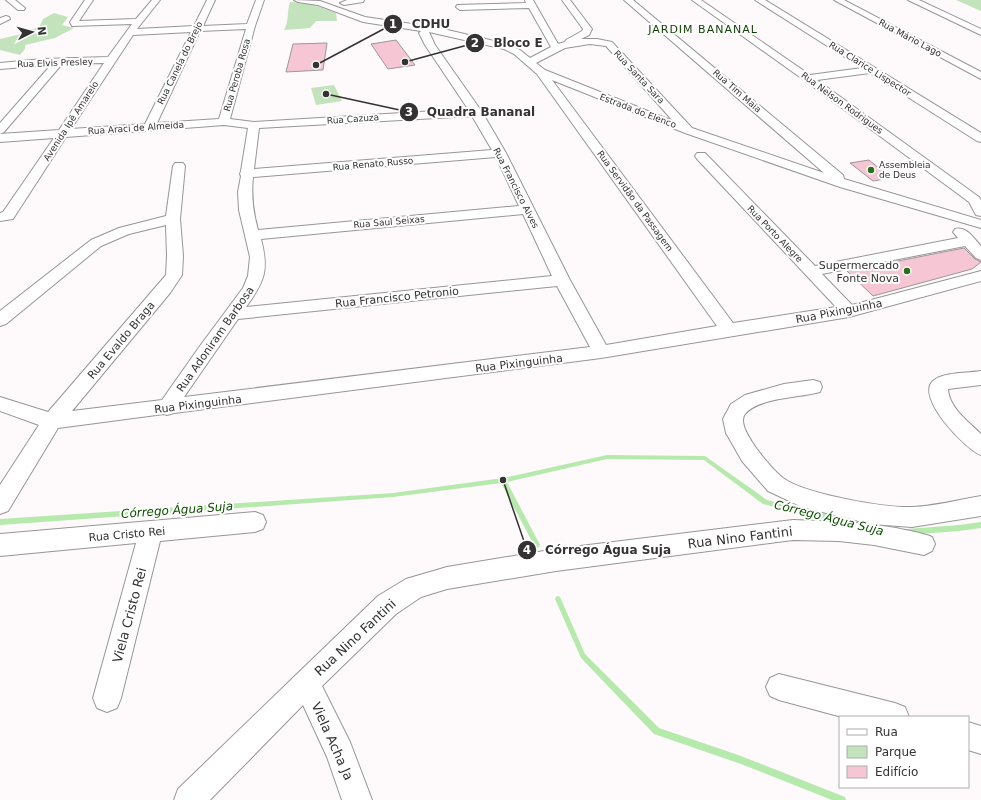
<svg xmlns="http://www.w3.org/2000/svg" width="981" height="800" font-family="'DejaVu Sans',sans-serif">
<style>
.green{fill:#c3e3bc}
.lines{fill:none;stroke-linecap:round;stroke-linejoin:round}
.stream{fill:#b6e9ac;fill-rule:evenodd}
.building{fill:#f6c6d4;stroke:#9b9798}
.minor-casing{stroke:#999596;stroke-width:2}
.minor{fill:#fff;fill-rule:evenodd}
.poi-dot{fill:#277216;stroke:#fff;stroke-width:1.5}
.labels{text-anchor:middle;stroke-width:4;stroke-linejoin:round;paint-order:stroke}
.far-street-label{font-size:9px;fill:#343232;stroke:#fff}
.far-poi-label{font-size:9px;fill:#343232;stroke:#fff;text-anchor:start}
.far-quarter-label{font-size:11px;letter-spacing:1px;fill:#0e3e03;stroke:#fff}
.poi-label{font-size:11px;fill:#343232;stroke:#fff;text-anchor:end}
.street-label{font-size:11px;fill:#343232;stroke:#fff}
.water-label{font-size:12px;font-style:italic;fill:#0e5100;stroke:#fff}
.near-street-label{font-size:13px;fill:#343232;stroke:#fff}
.leader{fill:none;stroke:#343232;stroke-width:1.5}
.callout-dot{fill:#343232;stroke:#fff;stroke-width:1.5}
.mark-label{font-size:12px;text-anchor:middle;font-weight:bold;fill:#fff}
.callout-label{font-size:12px;text-anchor:middle;font-weight:bold;fill:#343232;stroke:#fff;stroke-width:4;stroke-linejoin:round;paint-order:stroke}
</style>
<rect width="100%" height="100%" fill="#fef9fb"/>
<g class="green">
<polygon points="956,0 981,0 981,11"/>
<path d="M290,2L309,3L336,13L337,21H316L310,28L284,30C289,22 287,11 290,2Z"/>
<polygon points="54,13 68,17 62,25 74,28 55,38 25,45 25,49 20,55 0,50 0,39 25,33 40,26 43,19"/>
<polygon points="334,85 342,101 316,105 311,88"/>
</g>
<g class="lines">
<g class="stream">
<polygon points="607,455 705,456 767,500 854,521 856,522 857,524 856,526 854,527 763,504 704,460 607,459 507,482 539,543 540,545 539,547 537,548 535,547 501,483 393,497 0,525 0,519 393,493 503,478"/>
<polygon points="981,522 981,528 959,531 906,535 904,534 903,532 904,530 906,529 959,525"/>
<polygon points="558,596 560,597 585,654 659,728 741,756 845,797 846,800 832,800 741,764 654,734 581,658 555,599 556,597"/>
</g>
</g>
<g class="building">
<polygon points="396,40 415,65 388,69 371,44"/>
<polygon points="327,43 323,70 286,72 293,44"/>
<polygon points="869,160 891,178 873,181 850,163"/>
<polygon points="964,248 975,259 981,262 972,269 873,296 847,271"/>
</g>
<g class="lines">
<defs>
<g id="minor">
<polygon points="6,0 15,0 25,8 24,10 18,10"/>
<path d="M85,0H93L79,21L136,19L152,0H160L137,29L194,26L207,0H215L203,26L247,24L256,0H264L255,26L230,119L254,122L468,109L425,45L419,33L421,31L363,22L318,5L298,2L294,0L320,1L365,17L439,28L507,44L520,50L530,58L551,47L529,8L460,10L456,7L457,5L526,3L525,0H533L558,44L565,42L566,40L582,31L583,29L562,0H570L592,29L589,35L581,39H597L612,42L692,128L824,173L624,0H633L843,175L844,179L981,220V228L840,187L685,133L552,80L733,323L836,307L697,159L695,156L697,153H705L815,266L958,238L953,232L955,229C967,226 973,238 981,246V260L976,258L965,246L822,274L852,305L981,271V281L849,317L601,358L174,413L167,415L164,414L58,428L8,511L0,514V485L39,425L0,411V397L48,412L166,275L167,256L166,225L129,234L101,246L6,324L0,326V311L91,240L119,228L166,216L173,166L175,163H183L185,166L180,219L183,256L182,275L170,293L72,411L162,400L200,346L243,288L248,276L250,257L239,210L238,192L241,176L240,174L241,171L248,128L224,125L66,137L13,219L0,221V213L3,212L54,138L0,142V134L59,130L104,63L62,64L4,132L0,134V123L51,65L0,69V63L43,59L108,57L132,24L72,26L70,22ZM246,29L219,119L157,123L200,31ZM191,32L145,124L71,129L133,35ZM429,32L504,49L514,54L537,74L717,326L606,345L570,280L506,153L482,112L435,45ZM590,44L606,46L673,121L545,70L536,63L565,48ZM472,116L492,150L254,169L259,128ZM496,157L519,206L258,230C253,212 251,196 253,177ZM523,214L552,276L246,307C265,281 269,270 261,239ZM557,286L590,347L184,397L238,319Z"/>
<polygon points="347,0 364,0 363,2 344,5 340,3"/>
<polygon points="692,0 701,0 810,75 862,68 755,0 765,0 981,133 981,142 977,141 870,73 817,80 979,197 981,200 981,216 976,215 969,202 804,80"/>
<polygon points="834,0 844,0 981,72 981,79"/>
<polygon points="908,0 919,0 981,29 981,35"/>
<polygon points="6,16 9,17 10,19 0,24 0,18"/>
<path d="M981,371V385L948,389C949,408 969,422 981,434V455C966,450 915,397 933,381C942,372 969,373 981,371Z"/>
<path d="M813,380L820,382L822,387L820,392C799,398 760,397 745,414C739,422 748,435 752,442C759,453 773,470 783,478C804,494 885,508 912,507C935,506 958,500 981,496V516L912,527L871,524L802,507L768,491L742,461L726,433L723,419L731,404L745,395L784,384Z"/>
<polygon points="255,512 263,515 266,522 263,529 255,532 160,541 121,698 117,708 107,712 97,708 93,698 136,543 0,556 0,534"/>
<path d="M793,520C828,521 861,522 896,528C908,531 920,532 932,537L935,544L932,551L924,555L874,545L839,541L793,540L556,571L447,589L421,597L396,614L322,686L350,742L372,800H342L327,757L303,705L210,800H174L178,789L297,674L378,596L406,579L447,567L556,549Z"/>
<polygon points="779,674 895,703 905,707 909,717 842,717 779,700 770,696 766,687 770,678"/>
<polygon points="968,722 981,726 981,754 968,750"/>
</g>
</defs>
<use href="#minor" class="minor-casing"/>
<use href="#minor" class="minor"/>
</g>
<g class="poi-dot">
<circle cx="871" cy="170" r="4"/>
<circle cx="907" cy="271" r="4"/>
</g>
<g class="labels">
<g class="far-street-label">
<text transform="translate(910 38) rotate(28)" y="3">Rua Mário Lago</text>
<text transform="translate(55 63) rotate(-2)" y="3">Rua Elvis Presley</text>
<text transform="translate(180 63) rotate(-64)" y="3">Rua Canela do Brejo</text>
<text transform="translate(870 69) rotate(32)" y="3">Rua Clarice Lispector</text>
<text transform="translate(237 75) rotate(-74)" y="3">Rua Peroba Rosa</text>
<text transform="translate(639 77) rotate(47)" y="3">Rua Santa Sara</text>
<text transform="translate(737 91) rotate(41)" y="3">Rua Tim Maia</text>
<text transform="translate(842 103) rotate(36)" y="3">Rua Nelson Rodrigues</text>
<text transform="translate(638 111) rotate(21)" y="3">Estrada do Elenco</text>
<text transform="translate(353 119) rotate(-4)" y="3">Rua Cazuza</text>
<text transform="translate(71 121) rotate(-57)" y="3">Avenida Ipê Amarelo</text>
<text transform="translate(136 128) rotate(-4)" y="3">Rua Araci de Almeida</text>
<text transform="translate(373 164) rotate(-5)" y="3">Rua Renato Russo</text>
<text transform="translate(516 188) rotate(63)" y="3">Rua Francisco Alves</text>
<text transform="translate(635 201) rotate(54)" y="3">Rua Servidão da Passagem</text>
<text transform="translate(389 222) rotate(-5)" y="3">Rua Saul Seixas</text>
<text transform="translate(775 234) rotate(46)" y="3">Rua Porto Alegre</text>
</g>
<g class="far-poi-label">
<text x="879" y="168">Assembleia<tspan x="879" dy="10">de Deus</tspan></text>
</g>
<g class="far-quarter-label">
<text x="703" y="33">JARDIM BANANAL</text>
</g>
<g class="poi-label">
<text x="899" y="269">Supermercado<tspan x="899" dy="13">Fonte Nova</tspan></text>
</g>
<g class="street-label">
<text transform="translate(397 297) rotate(-6)" y="4">Rua Francisco Petronio</text>
<text transform="translate(839 311) rotate(-11)" y="4">Rua Pixinguinha</text>
<text transform="translate(215 339) rotate(-55)" y="4">Rua Adoniram Barbosa</text>
<text transform="translate(121 340) rotate(-50)" y="4">Rua Evaldo Braga</text>
<text transform="translate(519 363) rotate(-7)" y="4">Rua Pixinguinha</text>
<text transform="translate(198 404) rotate(-7)" y="4">Rua Pixinguinha</text>
<text transform="translate(127 534) rotate(-5)" y="4">Rua Cristo Rei</text>
</g>
<g class="water-label">
<text transform="translate(177 510) rotate(-4)" y="4">Córrego Água Suja</text>
<text transform="translate(829 518) rotate(14)" y="4">Córrego Água Suja</text>
</g>
<g class="near-street-label">
<text transform="translate(740 537) rotate(-7)" y="5">Rua Nino Fantini</text>
<text transform="translate(129 615) rotate(-75)" y="5">Viela Cristo Rei</text>
<text transform="translate(355 637) rotate(-43)" y="5">Rua Nino Fantini</text>
<text transform="translate(333 741) rotate(66)" y="5">Viela Acha Ja</text>
</g>
</g>
<path class="leader" d="M316 65L393 24M405 62L475 43M326 94L409 112M503 480L527 550"/>
<g class="callout-dot">
<circle cx="316" cy="65" r="4"/>
<circle cx="405" cy="62" r="4"/>
<circle cx="326" cy="94" r="4"/>
<circle cx="503" cy="480" r="4"/>
<circle cx="393" cy="24" r="10"/>
<circle cx="475" cy="43" r="10"/>
<circle cx="409" cy="112" r="10"/>
<circle cx="527" cy="550" r="10"/>
</g>
<g class="mark-label">
<text x="393" y="28">1</text>
<text x="475" y="47">2</text>
<text x="409" y="116">3</text>
<text x="527" y="554">4</text>
</g>
<g class="callout-label">
<text x="431" y="28">CDHU</text>
<text x="518" y="47">Bloco E</text>
<text x="481" y="116">Quadra Bananal</text>
<text x="608" y="554">Córrego Água Suja</text>
</g>
<rect x="839" y="716" width="130" height="72" fill="#ffffff" stroke="#aeadad"/>
<rect x="847" y="729" width="20" height="6" fill="#ffffff" stroke="#aeadad"/>
<text x="875" y="736" font-size="12" fill="#343232">Rua</text>
<rect x="847" y="746" width="20" height="12" fill="#c3e3bc" stroke="#aeadad"/>
<text x="875" y="756" font-size="12" fill="#343232">Parque</text>
<rect x="847" y="766" width="20" height="12" fill="#f6c6d4" stroke="#aeadad"/>
<text x="875" y="776" font-size="12" fill="#343232">Edifício</text>
<g transform="translate(32 32) rotate(84)" stroke="#ffffff" stroke-width="3" paint-order="stroke">
<path d="M0-3L7 15L0 10L-7 15Z" fill="#343232"/>
<text y="-6" font-size="11" font-weight="bold" text-anchor="middle" fill="#343232">N</text>
</g>
</svg>
